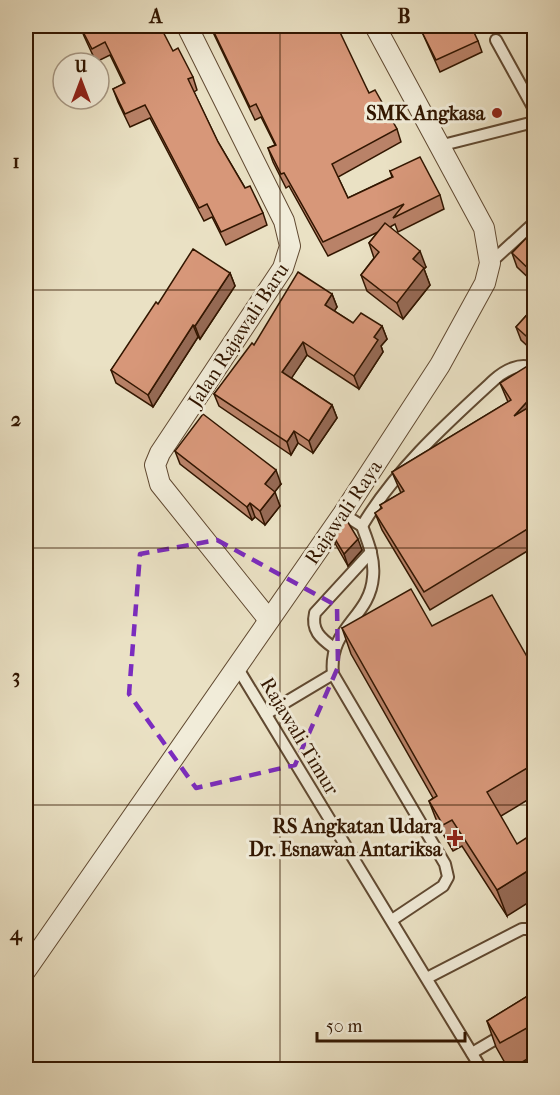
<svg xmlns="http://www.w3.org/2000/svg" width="560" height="1095" font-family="'IM FELL French Canon',serif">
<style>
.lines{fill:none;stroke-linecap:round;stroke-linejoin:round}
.lane-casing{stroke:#604931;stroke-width:14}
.street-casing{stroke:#604931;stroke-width:22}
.lane{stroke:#f1ecd9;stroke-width:10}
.street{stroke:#f1ecd9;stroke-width:20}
.wall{fill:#b98268;stroke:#321600;stroke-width:1.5}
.shaded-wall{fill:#966a55;stroke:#321600;stroke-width:1.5}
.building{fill:#d79779;stroke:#321600;stroke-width:1.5}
.marked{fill:none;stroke:#7b2cbf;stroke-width:4.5;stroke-dasharray:12 8;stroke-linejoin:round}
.grid{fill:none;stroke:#321600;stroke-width:1.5;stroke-opacity:0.55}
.poi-dot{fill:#8f2418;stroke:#f1ecd9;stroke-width:2}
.labels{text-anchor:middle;stroke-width:6;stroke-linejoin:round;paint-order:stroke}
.poi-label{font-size:20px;font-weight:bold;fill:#321600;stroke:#f1ecd9;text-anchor:end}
.street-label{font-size:20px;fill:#321600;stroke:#f1ecd9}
.neatline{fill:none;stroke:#321600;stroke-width:2}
.grid-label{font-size:20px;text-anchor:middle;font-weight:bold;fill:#321600}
</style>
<rect width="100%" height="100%" fill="#eae1c4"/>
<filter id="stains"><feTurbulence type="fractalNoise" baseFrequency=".00333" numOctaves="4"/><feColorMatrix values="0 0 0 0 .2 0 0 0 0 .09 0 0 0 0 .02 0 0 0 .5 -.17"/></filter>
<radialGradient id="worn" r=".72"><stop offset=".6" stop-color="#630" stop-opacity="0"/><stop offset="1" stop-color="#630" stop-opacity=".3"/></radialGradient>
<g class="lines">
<defs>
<g id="lane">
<polyline points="496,40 534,109"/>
<polyline points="439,146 534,122"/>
<polyline points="490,263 534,223"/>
<path d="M343,514L362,526C396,469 445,425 494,380C504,371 521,361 534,369"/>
<path d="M362,526C368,542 375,559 373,577C370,618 328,627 333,674L445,864L448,877L443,886L392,920"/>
<path d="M334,648C320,638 311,630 315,613L371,552"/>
<polyline points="237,667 482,1070"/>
<polyline points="266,714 333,674"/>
<polyline points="427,978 522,929 534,929"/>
<polyline points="472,1053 506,1033"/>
</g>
<g id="street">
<polyline points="187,26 284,221 290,246 283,268 160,453 155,465 160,484 269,620"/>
<polyline points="26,970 343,514 440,365 485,283 490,263 484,228 375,26"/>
</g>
</defs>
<use href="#lane" class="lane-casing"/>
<use href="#street" class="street-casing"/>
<use href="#lane" class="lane"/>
<use href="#street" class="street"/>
</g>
<g class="wall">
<polygon points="80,26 173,51 193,77 197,90 194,92 218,142 245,188 263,213 267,225 226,245 212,217 204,221 150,118 130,127 118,102 113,89 124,84 110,55 96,62 84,36"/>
<polygon points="210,26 328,26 369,93 397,129 401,142 338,177 348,198 392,177 390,171 440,195 444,209 398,232 395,224 390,227 426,267 424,269 430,285 403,319 367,291 361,275 374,258 369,243 378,232 328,256 289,186 286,188 273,162 268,148 275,145 261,117 255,120"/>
<polygon points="422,32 478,41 482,52 440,72"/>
<polygon points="534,119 534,136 529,123"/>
<polygon points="534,230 534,283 517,267 512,253"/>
<polygon points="230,273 235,286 200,339 198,337 153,407 116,383 111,370 158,304"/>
<polygon points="332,294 337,307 334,311 353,323 382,326 387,339 381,346 383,352 359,389 307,355 291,378 332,405 337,418 313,453 298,443 291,455 219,406 214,394 254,345"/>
<polygon points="534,307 534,352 521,340 516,327"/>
<polygon points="534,374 534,547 430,610 382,530 375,513 382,509 380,505 401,493 392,472 508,402 500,383"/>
<polygon points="175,451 281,484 274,492 280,506 265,525 255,517 252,520 180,464"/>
<polygon points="332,534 362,550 348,566 336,545"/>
<polygon points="432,626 534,669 534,796 501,816 507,916 462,846 453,851 439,827 429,801 433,798 351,654 342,628"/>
<polygon points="534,992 534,1055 509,1070 496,1047 487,1021"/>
</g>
<g class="shaded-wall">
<polygon points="420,251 426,267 424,269 430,285 403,319 397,303 413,259"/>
<polygon points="230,273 235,286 200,339 195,326"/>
<polygon points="332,294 337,307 330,318 325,305"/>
<polygon points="193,325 198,337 153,407 148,395"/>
<polygon points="382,326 387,339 381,346 383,352 359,389 354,376 374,337"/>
<polygon points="303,342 307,355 287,385 282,372"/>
<polygon points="534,394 534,419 514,416"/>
<polygon points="332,405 337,418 313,453 309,441"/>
<polygon points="294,431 298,443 291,455 287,442"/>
<polygon points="276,470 281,484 270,498 265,484"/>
<polygon points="275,492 280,506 265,525 260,511"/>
<polygon points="250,503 255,517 252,520 247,507"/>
<polygon points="358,539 362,550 348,566 344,554"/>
<polygon points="534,867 534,899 507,916 497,890"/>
</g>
<g class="building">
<polygon points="80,26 160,26 173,51 178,48 193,77 188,79 218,142 245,188 250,186 263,213 221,232 207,204 199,208 145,105 125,114 113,89 125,83 105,42 92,49"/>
<polygon points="211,26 328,26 328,27 331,26 337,26 369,93 375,90 397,129 332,164 348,198 393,177 390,171 420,157 440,195 393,218 404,204 323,242 284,173 281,174 268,148 276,145 256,104 250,107"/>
<polygon points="436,26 471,26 478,41 436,60 422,32"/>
<polygon points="534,119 534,131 529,123"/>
<polygon points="385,223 420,251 413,259 424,268 397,303 361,275 379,252 369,243"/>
<polygon points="534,230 534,274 512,253"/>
<polygon points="193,249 230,273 195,326 193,325 148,395 111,370 156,302 158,304"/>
<polygon points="298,272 332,294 325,305 353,323 361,313 382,326 374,337 378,340 354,376 303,342 282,372 332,405 309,441 294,431 287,442 214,394 252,343 254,345"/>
<polygon points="534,307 534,343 516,327"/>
<polygon points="529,365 534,374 534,394 514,416 534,404 534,525 424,592 375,513 382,508 380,505 404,491 392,472 511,400 500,383"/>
<polygon points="203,414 276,470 265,484 275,492 260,511 250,503 247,507 175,451"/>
<polygon points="346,519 358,539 344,554 332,534"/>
<polygon points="411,589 432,626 492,595 534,669 534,764 487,792 517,844 534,833 534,867 497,890 452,820 443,825 429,801 437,796 342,628"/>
<polygon points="534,992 534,1024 500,1043 487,1021"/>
</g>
<path class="marked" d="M217,540L337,606L338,667L295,765L196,788L129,694L140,554Z"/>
<path class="grid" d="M280,26V1070M26,290H534M26,548H534M26,805H534"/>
<g class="poi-dot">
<circle cx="497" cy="113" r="6"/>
<path d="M452 829h6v6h6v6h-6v6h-6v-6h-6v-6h6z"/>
</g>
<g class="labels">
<g class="poi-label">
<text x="485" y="120">SMK Angkasa</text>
<text x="442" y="833">RS Angkatan Udara<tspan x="442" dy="23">Dr. Esnawan Antariksa</tspan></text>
</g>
<g class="street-label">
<text transform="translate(238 335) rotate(-57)" y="7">Jalan Rajawali Baru</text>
<text transform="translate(343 512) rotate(-56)" y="7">Rajawali Raya</text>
<text transform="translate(300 736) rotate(59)" y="7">Rajawali Timur</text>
</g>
</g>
<rect width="560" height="1095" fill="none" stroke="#eae1c4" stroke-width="66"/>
<g transform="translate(81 81)"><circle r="28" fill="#f1ecd9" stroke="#a59682" stroke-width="1.5"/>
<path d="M0-4.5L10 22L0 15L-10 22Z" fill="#8f2418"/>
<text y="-9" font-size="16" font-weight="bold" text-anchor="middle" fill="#321600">U</text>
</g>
<path d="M317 1032v9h148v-9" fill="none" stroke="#321600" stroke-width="3"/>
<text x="326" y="1032" font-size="18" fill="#321600" stroke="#f1ecd9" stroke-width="4.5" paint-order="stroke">50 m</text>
<rect x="33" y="33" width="494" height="1029" class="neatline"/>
<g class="grid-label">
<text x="156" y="23">A</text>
<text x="404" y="23">B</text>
<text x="16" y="168">1</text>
<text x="16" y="426">2</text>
<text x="16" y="683">3</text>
<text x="16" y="940">4</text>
</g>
<rect width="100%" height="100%" filter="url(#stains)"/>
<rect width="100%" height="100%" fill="url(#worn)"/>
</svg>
